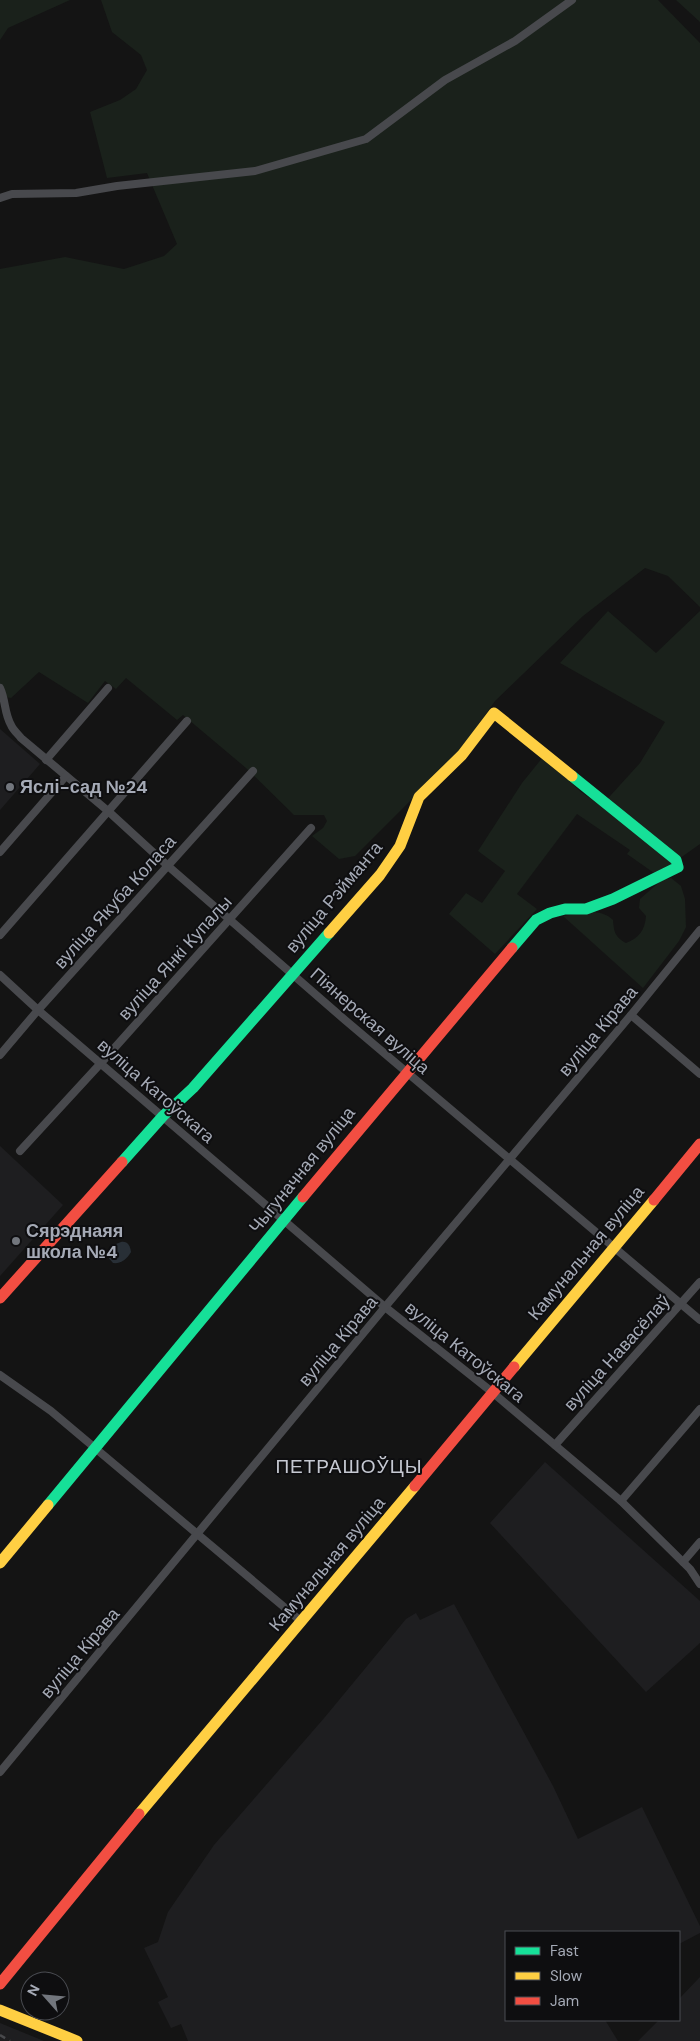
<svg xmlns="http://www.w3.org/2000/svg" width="700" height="2041" font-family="'DM Sans',sans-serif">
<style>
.built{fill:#1e1e20}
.green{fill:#1a211b}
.water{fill:#282f36}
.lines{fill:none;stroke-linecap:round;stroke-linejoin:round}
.street{stroke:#48494d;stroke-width:8}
.fast{stroke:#16e098;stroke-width:11}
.slow{stroke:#ffcf43;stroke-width:11}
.jam{stroke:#f24e42;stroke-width:11}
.rail{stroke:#48494c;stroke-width:2.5;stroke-dasharray:6 5;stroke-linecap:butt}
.poi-dot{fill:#72767d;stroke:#0e0e10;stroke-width:2}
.labels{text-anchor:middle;stroke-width:4;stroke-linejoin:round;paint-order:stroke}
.poi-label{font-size:18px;font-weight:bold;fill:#a5aab6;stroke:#0e0e10;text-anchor:start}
.street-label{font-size:18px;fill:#a5aab6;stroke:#0e0e10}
.neighbourhood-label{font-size:19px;letter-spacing:1px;fill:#c6c9d2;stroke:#0e0e10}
</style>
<rect width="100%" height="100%" fill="#141414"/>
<g class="built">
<polygon points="0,729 40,764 0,810"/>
<polygon points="0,1146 63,1205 0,1276"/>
<polygon points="545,1462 700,1601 700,1643 646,1692 490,1523"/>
<polygon points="454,1604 553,1786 578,1839 642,1807 700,1926 700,1933 679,1944 679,1932 506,1932 506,2020 605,2020 618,2041 188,2041 181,2024 171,2028 158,2002 168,1997 144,1948 158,1942 168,1912 214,1845 325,1717 406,1619 416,1613 420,1620"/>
<polygon points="700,1977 700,2041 638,2041 659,2020 679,2020 679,1999"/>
<polygon points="0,2023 44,2041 0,2041"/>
</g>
<g class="green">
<polygon points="0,0 70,0 8,28 0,40"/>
<polygon points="101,0 658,0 700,43 700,607 668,576 645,568 583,616 495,701 459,752 355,856 339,859 312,836 323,828 327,821 324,815 294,815 246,768 183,715 177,720 126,678 116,689 105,681 88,703 39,672 11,698 0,696 0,269 65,257 124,269 164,256 177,244 147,173 107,178 90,112 120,100 136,89 147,70 141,55 112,32"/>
<polygon points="676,0 700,0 700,22"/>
<polygon points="608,611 656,653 700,611 700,844 669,866 654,873 627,854 630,850 577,814 517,894 537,909 495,954 449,914 466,893 482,903 505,871 478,851 522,783 543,757 581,792 601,806 640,763 665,722 560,663"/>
<path d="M671,878L681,886L685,899L686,927L679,941L643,988L563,916C580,914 600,907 613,920C614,932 615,937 626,943C639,938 645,930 646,916L639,908L640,899L663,879Z"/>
</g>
<path class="water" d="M121,1242C128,1241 130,1246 131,1252C127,1259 121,1264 113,1263L107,1256L116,1244Z"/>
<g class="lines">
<g class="street">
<polyline points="0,198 12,194 76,193 117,186 255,171 366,139 445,80 515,41 572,0"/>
<path d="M0,688C6,701 4,713 11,725C13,730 18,734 21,738L108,811L168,866L345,1020L700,1320"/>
<polyline points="46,760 108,688"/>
<polyline points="0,852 66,776"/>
<polyline points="0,935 187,721"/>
<polyline points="0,975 38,1010 385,1307 492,1392 621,1501 690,1569 700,1584"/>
<polyline points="631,1015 700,1074"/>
<polyline points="0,1055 38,1010 253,771"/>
<polyline points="20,1151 101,1063 311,828"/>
<polyline points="0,1375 51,1411 302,1622"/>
<polyline points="555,1445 700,1282"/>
<polyline points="621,1501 700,1409"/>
<polyline points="683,1562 700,1542"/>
<polyline points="0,1772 385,1307 631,1015 700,930"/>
</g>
<g class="fast">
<polyline points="512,948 536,920 550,913 565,909 586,909 613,899 678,867 676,860 572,776"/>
<polyline points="122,1162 163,1116 193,1088 329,933"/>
<polyline points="48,1505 303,1197"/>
</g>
<g class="slow">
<polyline points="329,933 380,875 400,846 419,797 462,755 494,713 572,776"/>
<polyline points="514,1367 654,1200"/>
<polyline points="0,1563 48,1505"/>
<polyline points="139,1814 415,1486"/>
<polyline points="0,2010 77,2041"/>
</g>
<g class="jam">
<polyline points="303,1197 512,948"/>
<polyline points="654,1200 700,1144"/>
<polyline points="0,1298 122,1162"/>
<polyline points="415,1486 514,1367"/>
<polyline points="0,1984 139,1814"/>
</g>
<polyline class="rail" points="0,2035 10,2041"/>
</g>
<g class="poi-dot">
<circle cx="10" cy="787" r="5"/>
<circle cx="16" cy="1241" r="5"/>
</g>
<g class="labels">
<g class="poi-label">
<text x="20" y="793">Яслі-сад №24</text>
<text x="26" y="1237">Сярэднаяя<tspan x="26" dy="21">школа №4</tspan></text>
</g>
<g class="street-label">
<text transform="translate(334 897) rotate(-50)" y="6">вуліца Рэйманта</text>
<text transform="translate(115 902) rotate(-48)" y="6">вуліца Якуба Коласа</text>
<text transform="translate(175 958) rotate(-48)" y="6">вуліца Янкі Купалы</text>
<text transform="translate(370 1021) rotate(41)" y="6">Піянерская вуліца</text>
<text transform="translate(598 1031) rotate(-50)" y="6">вуліца Кірава</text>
<text transform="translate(156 1091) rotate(41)" y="6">вуліца Катоўскага</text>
<text transform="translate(302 1170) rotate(-51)" y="6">Чыгуначная вуліца</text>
<text transform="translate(586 1253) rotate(-50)" y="6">Камунальная вуліца</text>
<text transform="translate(338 1341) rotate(-50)" y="6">вуліца Кірава</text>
<text transform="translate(465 1352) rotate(39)" y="6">вуліца Катоўскага</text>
<text transform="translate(617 1353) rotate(-48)" y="6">вуліца Навасёлаў</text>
<text transform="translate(327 1564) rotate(-50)" y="6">Камунальная вуліца</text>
<text transform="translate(80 1653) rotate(-50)" y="6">вуліца Кірава</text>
</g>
<g class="neighbourhood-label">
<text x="349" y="1473">ПЕТРАШОЎЦЫ</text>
</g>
</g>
<rect x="505" y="1931" width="175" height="90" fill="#0e0e10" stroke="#4a4c52"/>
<rect x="515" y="1947" width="25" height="8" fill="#16e098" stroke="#4a4c52"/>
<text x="550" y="1956" font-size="15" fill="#a5aab6">Fast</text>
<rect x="515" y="1972" width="25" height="8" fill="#ffcf43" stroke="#4a4c52"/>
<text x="550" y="1981" font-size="15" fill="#a5aab6">Slow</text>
<rect x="515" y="1997" width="25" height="8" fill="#f24e42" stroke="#4a4c52"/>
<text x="550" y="2006" font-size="15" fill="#a5aab6">Jam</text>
<g transform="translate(45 1996) rotate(297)"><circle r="24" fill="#0e0e10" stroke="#4a4c52"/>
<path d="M0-4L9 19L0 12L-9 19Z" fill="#72767d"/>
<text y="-8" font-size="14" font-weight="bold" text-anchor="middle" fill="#a5aab6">N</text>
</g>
</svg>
